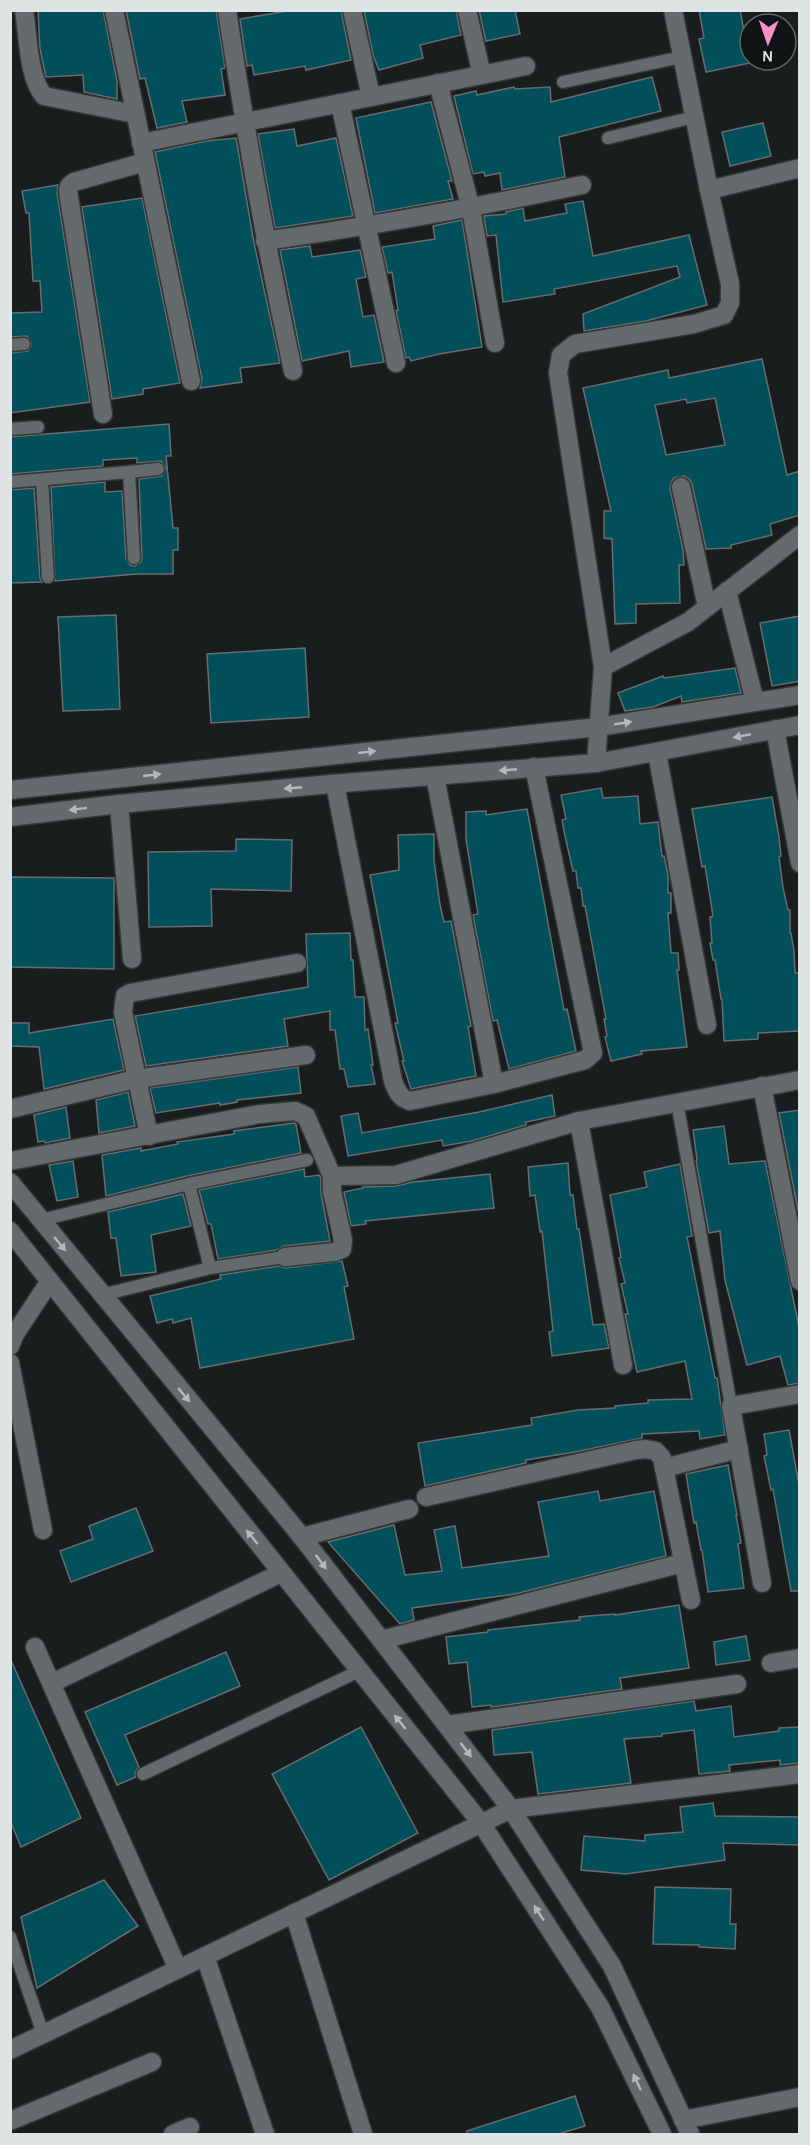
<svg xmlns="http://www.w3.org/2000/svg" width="810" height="2145" font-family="Karla,sans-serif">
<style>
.building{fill:#004f5a;stroke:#676d6e;stroke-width:1.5;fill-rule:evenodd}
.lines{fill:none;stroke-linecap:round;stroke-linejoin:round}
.service-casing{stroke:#353838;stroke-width:15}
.minor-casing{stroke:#353838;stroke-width:21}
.tertiary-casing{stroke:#353838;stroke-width:21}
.service{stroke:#656b6c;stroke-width:12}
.minor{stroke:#656b6c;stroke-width:18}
.tertiary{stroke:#656b6c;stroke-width:18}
.oneway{fill:#b5b9b9}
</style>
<rect width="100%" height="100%" fill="#191d1e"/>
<g class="building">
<polygon points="38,10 103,10 117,81 117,99 84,92 83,75 46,77 40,49"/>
<polygon points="126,10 216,10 225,68 221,69 225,95 182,101 187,122 157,128 145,78 140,79"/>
<polygon points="293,10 341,10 351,60 306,70 305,66 254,75 252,65 247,66 240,19"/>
<polygon points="364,10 456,10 461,35 420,45 423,58 379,70 373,55"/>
<polygon points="479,10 515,10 520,34 486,41"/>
<polygon points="699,10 740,10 750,63 706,72 699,39 704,38"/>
<polygon points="652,77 661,111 559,137 565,177 502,190 500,173 485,176 484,172 473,174 454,96 476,91 477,95 514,87 515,89 550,87 551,102"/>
<polygon points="431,102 452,181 448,181 453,199 375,213 356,118"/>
<polygon points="763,123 771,156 730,166 722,132"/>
<polygon points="294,129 297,146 336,138 353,216 275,228 258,134"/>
<polygon points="236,138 254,243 280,363 240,368 242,382 200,388 202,379 155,152 206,141"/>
<polygon points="58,185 57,193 90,402 10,413 10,353 28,351 32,344 27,336 10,337 10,313 42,312 40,281 33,281 29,213 26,213 22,191"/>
<polygon points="142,198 180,383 143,389 143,394 112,399 82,207"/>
<polygon points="583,201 593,256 689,235 707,305 646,321 584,331 583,314 680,277 677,266 554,289 555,294 503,302 496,235 487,236 484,216 506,214 506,212 523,208 525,221 567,213 565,204"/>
<polygon points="462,220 482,347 439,354 411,361 409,357 406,358 396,311 398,310 392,272 388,273 382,247 435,239 433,226"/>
<polygon points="310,246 312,257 360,250 366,277 356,279 363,317 374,315 384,362 351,367 349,351 302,361 280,250"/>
<path d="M762,359L787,475L800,471V515L770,524L772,535L731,545V548L706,549L692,484L689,479L684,476L674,478L671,483L670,489L683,550L684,565H679L680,603L636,604V623L615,624L612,539L604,538V511H611L583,388L668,370L669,378ZM715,398L725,445L666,455L655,405L686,399L687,403Z"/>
<polygon points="169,424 171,456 166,456 173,528 178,528 178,550 173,550 173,574 137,574 55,581 51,487 105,482 105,492 122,491 126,558 130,565 135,566 141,562 142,558 139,479 162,476 166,468 161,461 137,463 137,458 103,460 103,466 10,474 10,437"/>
<polygon points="34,488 40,578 42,582 10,583 10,490"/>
<polygon points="116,615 120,709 63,711 58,617"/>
<polygon points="800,616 800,681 772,686 760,623"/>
<polygon points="305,648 309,717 211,723 207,654"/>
<polygon points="735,668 741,693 682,702 681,696 653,707 625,711 618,693 663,676 664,678"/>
<polygon points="601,788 603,798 638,796 640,824 658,822 662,856 664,856 668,875 668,893 671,893 671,913 668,913 671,953 678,953 679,970 677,970 687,1047 641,1051 642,1054 611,1061 605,1037 607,1036 604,1019 606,1019 585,906 583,906 581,888 578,888 576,871 573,871 565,836 562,820 566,819 561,795"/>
<polygon points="772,797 779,837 781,856 779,857 783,888 788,910 790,910 790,933 791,933 794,951 795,973 800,973 800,1031 758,1033 758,1039 724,1041 722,999 721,999 715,960 713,960 710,943 712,943 710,917 713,916 705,866 702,867 692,809"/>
<polygon points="527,809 564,1010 567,1009 576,1051 509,1069 497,1020 493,1021 473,915 478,914 466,839 466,812 486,811 486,815"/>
<polygon points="434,834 434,860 440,905 444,922 451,921 471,1026 468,1027 476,1076 411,1089 402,1061 404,1061 395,1023 398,1023 370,875 399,870 398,835"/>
<polygon points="236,839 292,840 291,891 211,889 212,926 149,927 148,852 236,851"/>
<polygon points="10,877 114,878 114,969 10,967"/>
<polygon points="350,933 351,960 353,960 355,997 364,997 365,1030 368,1029 373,1065 371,1065 375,1084 348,1087 344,1069 340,1069 335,1030 330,1030 330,1011 284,1019 288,1046 146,1066 135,1016 308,987 306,934"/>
<polygon points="113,1019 124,1070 44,1089 39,1047 10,1046 10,1023 29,1023 29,1033"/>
<polygon points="298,1067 301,1093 237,1100 237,1102 220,1105 220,1103 156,1113 150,1088"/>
<polygon points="128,1092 135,1126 99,1133 96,1100"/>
<polygon points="552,1095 555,1116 526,1122 526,1125 472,1141 443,1146 442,1140 348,1156 341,1116 358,1113 362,1133 479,1112"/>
<polygon points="66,1107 70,1138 45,1143 44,1141 38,1142 34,1115"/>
<polygon points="800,1110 800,1220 779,1113"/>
<polygon points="294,1123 296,1124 301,1153 187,1176 106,1196 102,1155 141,1148 141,1151 178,1144 177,1142 234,1134 234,1131"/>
<polygon points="724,1126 729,1164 765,1161 800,1332 800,1383 788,1385 780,1356 747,1365 725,1280 720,1231 709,1233 696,1161 697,1160 693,1130"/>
<polygon points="73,1161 78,1197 57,1201 49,1165"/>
<polygon points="568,1163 570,1195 573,1195 577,1229 579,1229 593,1325 604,1324 609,1348 552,1356 549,1332 553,1331 542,1231 540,1232 535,1195 530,1196 528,1167"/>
<polygon points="680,1164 692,1236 687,1237 715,1378 717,1378 725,1435 700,1439 699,1431 642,1434 642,1438 575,1452 526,1460 526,1463 425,1486 418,1443 532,1425 531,1418 578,1410 615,1408 615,1406 648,1403 648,1400 692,1399 685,1361 637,1372 625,1314 628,1314 621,1284 625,1283 619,1258 621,1257 610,1195 647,1187 644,1172"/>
<polygon points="304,1169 305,1177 319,1175 321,1178 321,1193 330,1241 284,1246 277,1250 218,1259 211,1224 208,1224 199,1190"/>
<polygon points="490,1174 494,1208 365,1221 366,1224 351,1226 344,1192 363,1188 363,1187 396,1186 413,1182"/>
<polygon points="183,1194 191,1226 151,1235 156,1272 121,1276 116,1238 111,1238 108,1212"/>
<polygon points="342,1261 348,1286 344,1287 354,1339 200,1368 191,1318 173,1323 172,1319 157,1323 150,1296 221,1279 220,1275 279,1266 286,1268"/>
<polygon points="789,1430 800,1490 800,1591 791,1591 773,1489 771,1490 764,1456 767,1455 764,1434"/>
<polygon points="728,1465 737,1515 736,1515 741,1543 738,1544 744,1588 708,1592 702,1550 701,1550 696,1522 694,1523 686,1474"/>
<polygon points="598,1491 600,1501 654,1491 666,1556 515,1594 412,1608 414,1620 400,1624 328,1542 394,1525 405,1575 442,1571 434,1530 455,1526 462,1568 549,1556 538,1502"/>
<polygon points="136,1508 153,1551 71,1582 60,1551 93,1539 89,1526"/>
<polygon points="679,1605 689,1668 620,1678 622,1689 491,1707 491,1705 472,1707 467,1662 449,1664 446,1637 488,1632 488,1630 580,1620 579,1617 588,1616 615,1614 615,1615"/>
<polygon points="746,1636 750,1660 716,1665 714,1642"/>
<polygon points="226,1652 240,1686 125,1735 139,1767 135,1773 136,1777 117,1785 85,1712"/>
<polygon points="10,1658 81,1818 21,1847 10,1820"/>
<polygon points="694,1701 696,1711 731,1706 734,1737 779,1731 779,1728 800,1727 800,1763 780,1765 780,1760 729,1765 730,1771 699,1774 694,1730 662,1734 662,1736 624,1739 631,1783 538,1794 532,1752 494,1755 492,1730"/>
<polygon points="361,1727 418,1833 329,1880 272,1774"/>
<polygon points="713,1803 715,1816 800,1817 800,1845 723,1843 725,1860 626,1874 581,1870 584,1836 645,1841 645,1835 683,1832 680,1807"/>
<polygon points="104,1880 138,1926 37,1988 21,1917"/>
<polygon points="655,1887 731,1889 730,1924 736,1924 735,1949 699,1947 699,1945 653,1944"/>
<polygon points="575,2096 585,2126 558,2134 467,2134 467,2131"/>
</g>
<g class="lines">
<defs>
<g id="service">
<polyline points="563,82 682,57"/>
<polyline points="608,138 694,117"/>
<polyline points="10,345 24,344"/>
<polyline points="10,429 38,427"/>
<polyline points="42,480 48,577"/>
<polyline points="10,482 129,472"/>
<polyline points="134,558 129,472 158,469"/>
<polyline points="677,1102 731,1406"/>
<polyline points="189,1184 210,1268"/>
<polyline points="41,1220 189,1184 307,1160"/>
<polyline points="102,1295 210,1268 285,1257"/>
<polyline points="143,1774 359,1671"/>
<polyline points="10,1937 43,2034"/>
</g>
<g id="minor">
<path d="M24,10C28,34 28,78 44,96L135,114"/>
<polyline points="114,10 191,381"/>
<path d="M227,10C245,132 267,251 293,371"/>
<polyline points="352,10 371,97"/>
<polyline points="467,10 482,75"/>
<polyline points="438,83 471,209 495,343"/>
<polyline points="340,103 396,363"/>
<polyline points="141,143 526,66"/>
<polyline points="709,190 800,168"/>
<path d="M265,241C372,226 477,207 582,185"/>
<polyline points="103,414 68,191 69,186 74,182 145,162"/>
<polyline points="681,487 707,607"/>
<polyline points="727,591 755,702"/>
<polyline points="603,667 688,622 800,535"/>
<polyline points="775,729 800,863"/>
<polyline points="657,753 707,1025"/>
<polyline points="596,763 603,667 558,373 561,355 575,344 694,324 724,315 730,303 730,284 709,190 673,10"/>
<polyline points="435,776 494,1084"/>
<path d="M335,784L393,1081C397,1091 399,1098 410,1101L494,1084L585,1060L593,1053L534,767"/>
<polyline points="119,804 132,959"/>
<polyline points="762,1086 800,1281"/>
<polyline points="10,1109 136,1079 306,1055"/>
<polyline points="579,1121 623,1365"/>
<polyline points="149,1136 123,1012 125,996 130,993 297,963"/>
<polyline points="10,1161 260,1114 295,1111 306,1116 332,1176 396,1175 579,1121 800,1080"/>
<polyline points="285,1257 334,1252 342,1249 343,1240 332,1191 332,1176"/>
<polyline points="10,1346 15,1334 50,1281"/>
<polyline points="10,1363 43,1530"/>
<polyline points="664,1468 739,1449"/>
<polyline points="426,1497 636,1450 646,1449 656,1451 662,1458 691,1600"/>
<polyline points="302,1537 409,1509"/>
<polyline points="762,1583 731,1406 800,1394"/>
<polyline points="381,1640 683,1563"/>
<polyline points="35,1647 178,1969"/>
<polyline points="771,1663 800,1658"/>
<polyline points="52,1683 281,1573"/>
<polyline points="447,1725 737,1684"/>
<polyline points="294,1913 363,2134"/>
<polyline points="205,1956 265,2134"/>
<polyline points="10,2050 511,1809 800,1774"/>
<polyline points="683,2120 800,2097"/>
<polyline points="10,2121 152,2062"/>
<polyline points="173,2134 190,2127"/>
</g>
<g id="tertiary">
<polyline points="10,790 598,727 800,695"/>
<polyline points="10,817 119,804 331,784 596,763 800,725"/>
<polyline points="10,1182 302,1537 511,1809 612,1966 690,2134"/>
<polyline points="10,1231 481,1823 600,2007 662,2134"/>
</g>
</defs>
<use href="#service" class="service-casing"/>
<use href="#minor" class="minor-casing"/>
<use href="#tertiary" class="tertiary-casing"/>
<use href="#service" class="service"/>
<use href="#minor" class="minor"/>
<use href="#tertiary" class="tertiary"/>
</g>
<defs><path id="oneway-solid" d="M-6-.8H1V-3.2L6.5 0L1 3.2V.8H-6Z" transform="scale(1.5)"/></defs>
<g class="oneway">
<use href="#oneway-solid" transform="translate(623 723) rotate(-9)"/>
<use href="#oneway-solid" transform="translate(742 736) rotate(169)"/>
<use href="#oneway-solid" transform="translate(367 752) rotate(-6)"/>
<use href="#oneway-solid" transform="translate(508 770) rotate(175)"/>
<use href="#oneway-solid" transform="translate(152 775) rotate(-6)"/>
<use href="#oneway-solid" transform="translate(293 788) rotate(175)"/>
<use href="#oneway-solid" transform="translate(78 809) rotate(173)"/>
<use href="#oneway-solid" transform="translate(60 1244) rotate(51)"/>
<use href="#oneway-solid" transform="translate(184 1395) rotate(50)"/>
<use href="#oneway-solid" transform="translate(252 1537) rotate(-129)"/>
<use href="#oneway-solid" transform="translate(321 1562) rotate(53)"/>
<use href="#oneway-solid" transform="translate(400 1722) rotate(-129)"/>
<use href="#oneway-solid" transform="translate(466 1750) rotate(53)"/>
<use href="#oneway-solid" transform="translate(539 1913) rotate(-123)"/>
<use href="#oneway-solid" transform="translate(637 2082) rotate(-115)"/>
</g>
<rect width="810" height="2145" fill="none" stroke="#e0e3e3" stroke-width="24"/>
<g transform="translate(768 42) rotate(182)"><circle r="28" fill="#101415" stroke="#636767" stroke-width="1.5"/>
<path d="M0-4.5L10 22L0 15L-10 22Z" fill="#f890cb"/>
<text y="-9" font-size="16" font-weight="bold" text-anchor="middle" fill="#e0e3e3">N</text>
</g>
</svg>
